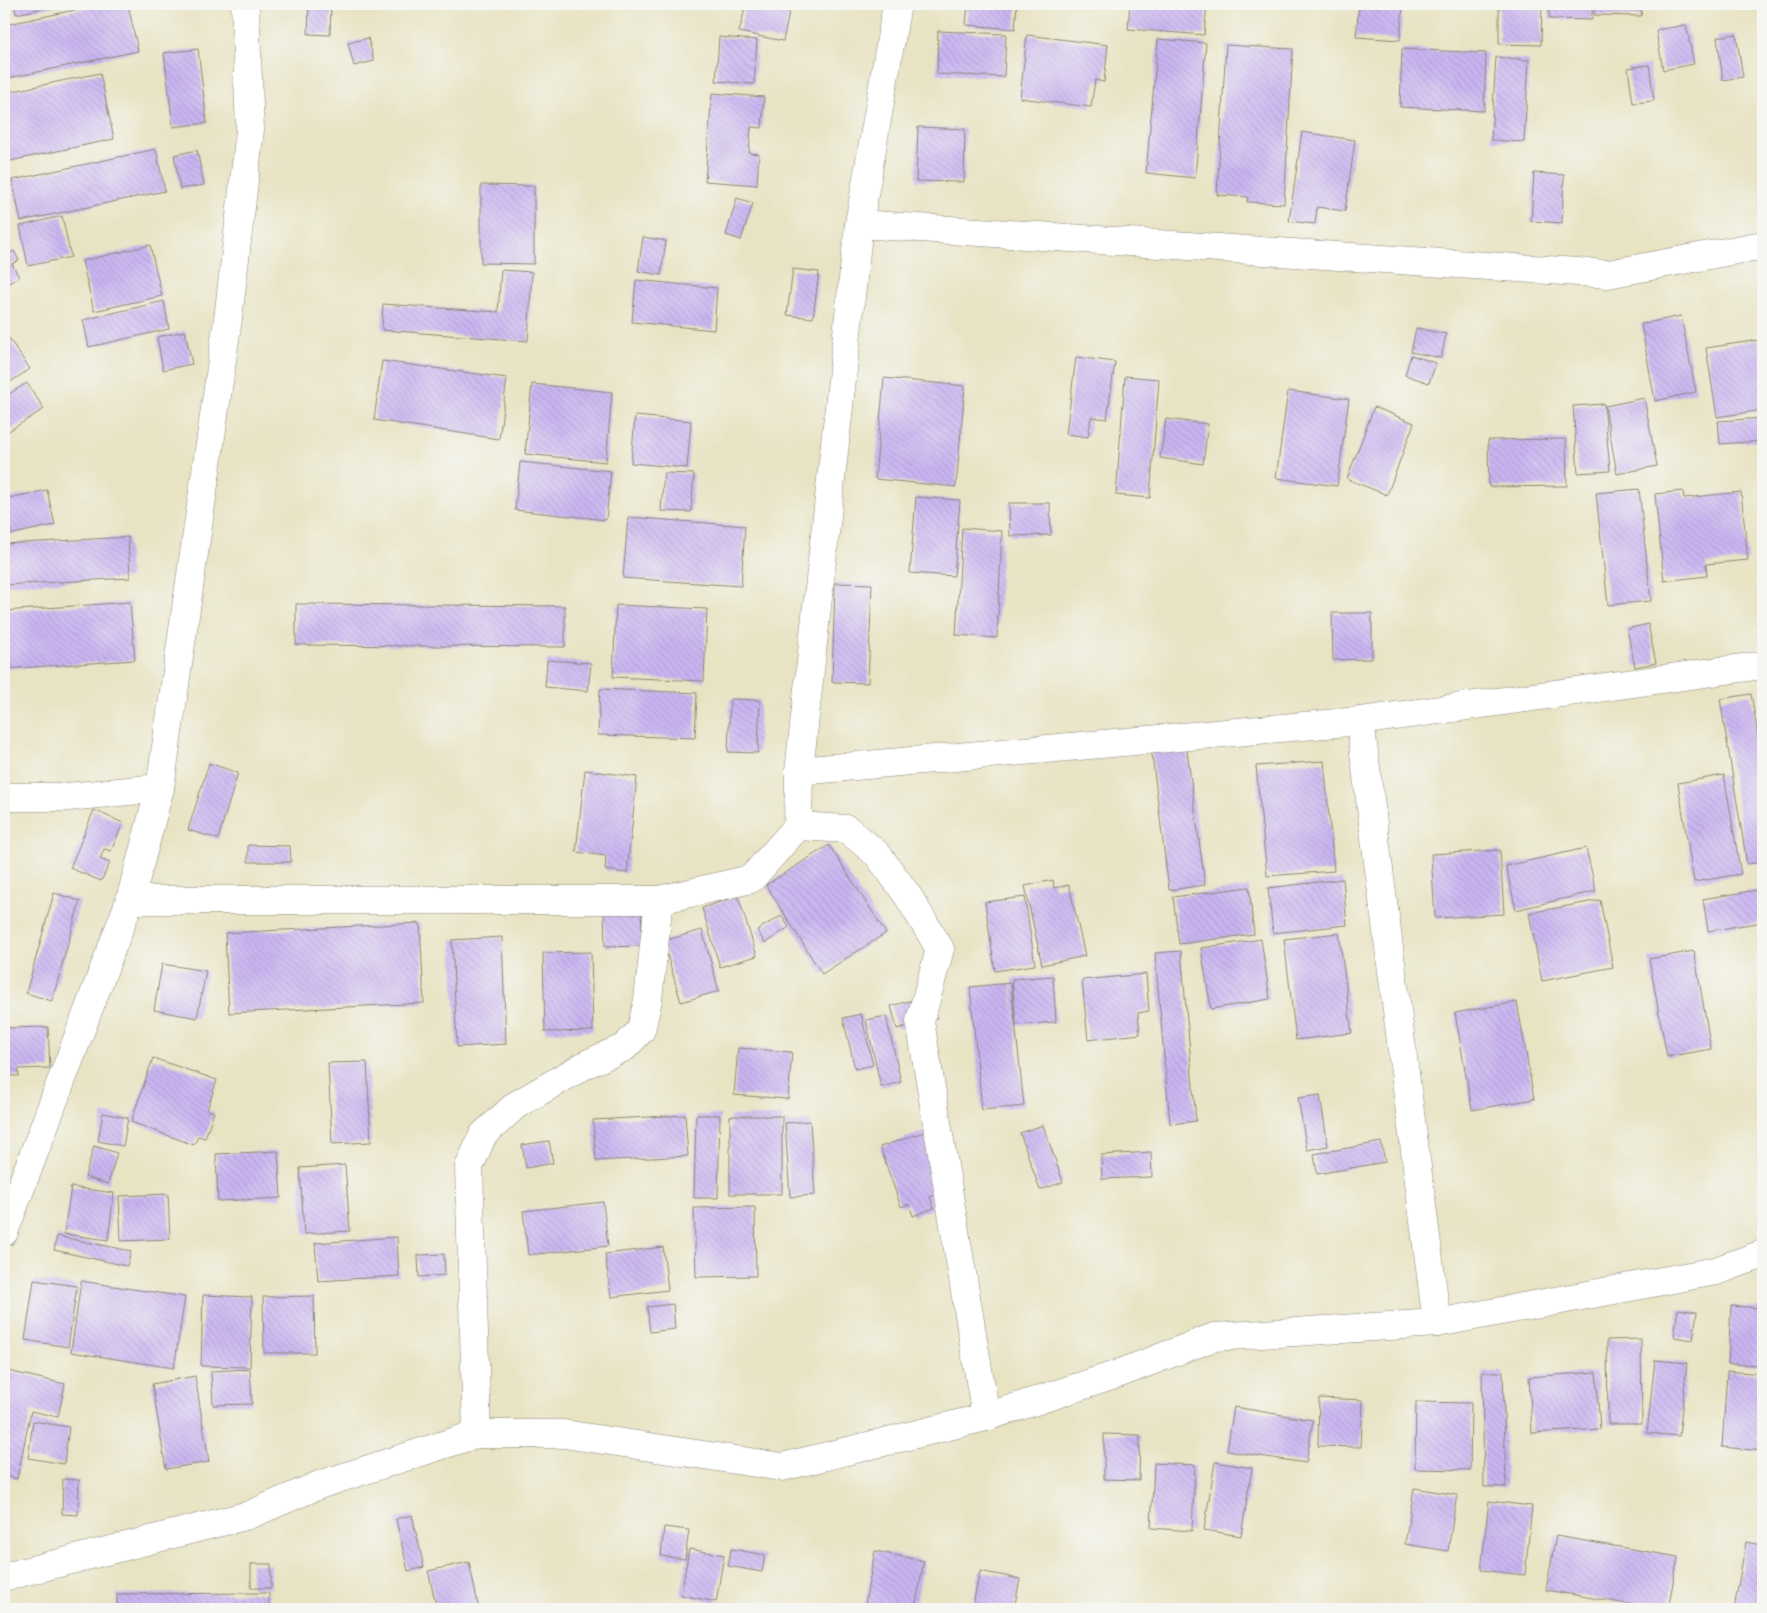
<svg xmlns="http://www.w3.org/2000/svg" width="1767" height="1613" font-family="'Architects Daughter',sans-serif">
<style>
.building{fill:url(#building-back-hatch)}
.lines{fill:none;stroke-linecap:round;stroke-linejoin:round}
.minor-casing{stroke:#8a8777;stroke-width:29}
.minor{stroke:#fff;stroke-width:28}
</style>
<defs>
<pattern id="building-back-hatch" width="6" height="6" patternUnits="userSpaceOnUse" patternTransform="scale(1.25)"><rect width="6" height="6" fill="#cbb5f2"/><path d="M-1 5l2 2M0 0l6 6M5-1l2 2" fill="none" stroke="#ae9cd0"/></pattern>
</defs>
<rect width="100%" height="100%" fill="#f6f6f2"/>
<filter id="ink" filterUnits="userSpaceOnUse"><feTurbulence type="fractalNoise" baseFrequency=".02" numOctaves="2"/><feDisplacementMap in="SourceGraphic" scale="10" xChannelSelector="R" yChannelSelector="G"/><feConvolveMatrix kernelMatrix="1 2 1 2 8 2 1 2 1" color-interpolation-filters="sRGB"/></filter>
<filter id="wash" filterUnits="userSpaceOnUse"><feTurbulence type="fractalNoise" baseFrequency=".0096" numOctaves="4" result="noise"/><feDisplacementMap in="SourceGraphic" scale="20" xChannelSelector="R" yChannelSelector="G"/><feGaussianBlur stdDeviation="1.12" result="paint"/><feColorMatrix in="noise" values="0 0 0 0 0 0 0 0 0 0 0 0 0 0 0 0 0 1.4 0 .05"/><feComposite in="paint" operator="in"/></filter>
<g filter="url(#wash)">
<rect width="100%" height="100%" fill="#e8e3c3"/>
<g id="blocks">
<g class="building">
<polygon points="14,4 59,4 59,5 16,14"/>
<polygon points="103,4 128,4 138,51 4,79 4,25"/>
<polygon points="309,4 331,4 330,35 308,34"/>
<polygon points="746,4 791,4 783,41 739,32"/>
<polygon points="968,4 1017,4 1015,29 966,25"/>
<polygon points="1130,4 1207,4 1204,35 1128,29"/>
<polygon points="1359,4 1403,4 1400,40 1356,37"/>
<polygon points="1499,4 1542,4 1541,45 1499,44"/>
<polygon points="1549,4 1592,4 1592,20 1549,19"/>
<polygon points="1594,4 1642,4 1641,16 1594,15"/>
<polygon points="1734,4 1763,4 1763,9 1734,8"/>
<polygon points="1686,25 1694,64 1663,70 1656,30"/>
<polygon points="938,31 1006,34 1004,77 937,74"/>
<polygon points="1736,34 1743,77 1723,80 1717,37"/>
<polygon points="1027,35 1108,45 1104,82 1095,80 1091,107 1020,98"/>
<polygon points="719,37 757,40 754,84 716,81"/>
<polygon points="368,38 374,61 354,66 348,43"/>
<polygon points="1158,39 1206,43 1195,178 1146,173"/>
<polygon points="1226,45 1293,49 1284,204 1247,202 1248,197 1217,195"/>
<polygon points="198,49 207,123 173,127 164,53"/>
<polygon points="1402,49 1486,53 1484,111 1400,107"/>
<polygon points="1496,57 1529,60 1524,142 1491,140"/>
<polygon points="1649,65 1654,101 1633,103 1628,68"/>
<polygon points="100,73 114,139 10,161 4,133 4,93"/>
<polygon points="712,93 764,97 762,128 751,127 749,153 759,154 757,185 705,181"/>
<polygon points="918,127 965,129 964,182 916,181"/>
<polygon points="1302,132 1355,140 1345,211 1317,207 1315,224 1289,221"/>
<polygon points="156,149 165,191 21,221 12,180"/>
<polygon points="197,150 204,185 180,189 174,155"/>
<polygon points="1534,173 1564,175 1562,223 1531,221"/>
<polygon points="481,185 534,186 534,264 481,263"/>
<polygon points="737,198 753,203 741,240 726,235"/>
<polygon points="62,216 71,257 28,266 20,226"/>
<polygon points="643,237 666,241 661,275 638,271"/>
<polygon points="150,245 162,296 94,311 82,261"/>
<polygon points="4,250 7,255 14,251 19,260 12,264 19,277 4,286"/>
<polygon points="793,269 819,272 813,318 787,315"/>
<polygon points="501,270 532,272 528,341 382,330 383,304 498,312"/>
<polygon points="636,280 717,288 714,330 632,322"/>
<polygon points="164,301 169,329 89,347 83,320"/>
<polygon points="1681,316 1696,392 1655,401 1641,324"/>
<polygon points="1416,328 1446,334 1441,358 1411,352"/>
<polygon points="185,331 192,364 163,370 157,337"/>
<polygon points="8,337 30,369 4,386 4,340"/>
<polygon points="1759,340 1763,368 1763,410 1717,417 1706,348"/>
<polygon points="1411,355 1436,363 1429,383 1405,375"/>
<polygon points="1076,357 1115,362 1107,419 1091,417 1088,437 1066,434"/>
<polygon points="382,361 507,378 499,439 374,420"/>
<polygon points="1125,376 1159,379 1150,498 1116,495"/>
<polygon points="884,378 965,386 956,487 875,479"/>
<polygon points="27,383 44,409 4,434 4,397"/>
<polygon points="532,384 612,392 606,462 525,454"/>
<polygon points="1288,391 1349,399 1337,486 1276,478"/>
<polygon points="1644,398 1657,466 1617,474 1605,406"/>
<polygon points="1604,404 1610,471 1578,473 1573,406"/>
<polygon points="1374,407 1414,423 1387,495 1347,479"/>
<polygon points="635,416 691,421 687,468 631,463"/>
<polygon points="1763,418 1763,441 1720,444 1718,421"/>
<polygon points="1166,419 1208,424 1203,464 1160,458"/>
<polygon points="1566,439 1567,486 1489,487 1488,440"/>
<polygon points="520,462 611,471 606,520 515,510"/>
<polygon points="664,473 694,474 691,512 661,511"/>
<polygon points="1639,489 1651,601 1608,605 1596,493"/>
<polygon points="47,490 55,525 4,536 4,499"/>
<polygon points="1683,491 1684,498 1741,492 1748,560 1706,564 1707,576 1664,581 1655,494"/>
<polygon points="916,497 960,500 954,576 910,573"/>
<polygon points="1009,503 1050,503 1051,535 1010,536"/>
<polygon points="628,517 745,526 741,586 623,578"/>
<polygon points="962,528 1002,531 997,638 956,635"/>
<polygon points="128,537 130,578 4,585 4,544"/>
<polygon points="835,583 872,584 868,683 832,682"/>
<polygon points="130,602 135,660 4,669 4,611"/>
<polygon points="296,604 565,606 565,647 296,645"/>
<polygon points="616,605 707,609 704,681 613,677"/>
<polygon points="1332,613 1372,613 1372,659 1333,660"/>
<polygon points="1648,624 1656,663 1635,667 1627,629"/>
<polygon points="547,660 591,663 588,691 545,687"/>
<polygon points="600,689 697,693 695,738 598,735"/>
<polygon points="1751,694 1763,766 1763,862 1747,864 1720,699"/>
<polygon points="730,699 760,700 758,753 728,752"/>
<polygon points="1186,743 1205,885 1169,890 1151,747"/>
<polygon points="1324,761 1334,871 1267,876 1256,766"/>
<polygon points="209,763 238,773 218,839 188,830"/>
<polygon points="585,770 637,777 627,873 605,870 606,856 576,852"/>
<polygon points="1724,775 1741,874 1694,882 1678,783"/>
<polygon points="94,810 123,823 111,851 104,849 100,859 110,863 101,881 70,868"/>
<polygon points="248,845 290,846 291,862 248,862"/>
<polygon points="829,845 886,933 822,974 766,885"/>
<polygon points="1586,848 1596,891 1516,910 1506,866"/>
<polygon points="1500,850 1504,914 1435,918 1431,854"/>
<polygon points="1343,879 1347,925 1273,933 1268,888"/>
<polygon points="1053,880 1054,888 1069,885 1085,956 1042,965 1025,886"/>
<polygon points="1249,887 1254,934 1179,944 1173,897"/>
<polygon points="1763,889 1763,922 1708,931 1703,899"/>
<polygon points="54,893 80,901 52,1001 26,993"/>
<polygon points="738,896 757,956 720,967 702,908"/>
<polygon points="1025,897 1035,965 995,971 985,902"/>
<polygon points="1600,900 1613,967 1542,981 1529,913"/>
<polygon points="641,907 642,946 605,947 604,908"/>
<polygon points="781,916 789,927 765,943 757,930"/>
<polygon points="420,923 424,1003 229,1013 225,933"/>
<polygon points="702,930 719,991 681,1002 663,941"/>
<polygon points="1339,933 1352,1033 1296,1040 1284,939"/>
<polygon points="502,937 506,1044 457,1047 452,940"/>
<polygon points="1261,939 1270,999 1211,1009 1201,948"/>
<polygon points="1181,951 1196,1121 1170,1124 1155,953"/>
<polygon points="1694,951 1711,1049 1667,1057 1649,959"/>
<polygon points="591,952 593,1031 545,1032 543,953"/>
<polygon points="162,964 206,971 197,1018 154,1010"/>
<polygon points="1146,974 1149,1011 1138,1013 1140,1034 1088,1040 1082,980"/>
<polygon points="1053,976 1056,1022 1016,1025 1012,979"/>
<polygon points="1011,983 1024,1106 982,1110 970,987"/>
<polygon points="931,995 937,1018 897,1029 891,1006"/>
<polygon points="1517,1002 1534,1099 1472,1110 1455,1013"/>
<polygon points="861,1014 873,1065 855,1069 843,1018"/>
<polygon points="886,1016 901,1082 881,1087 866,1020"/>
<polygon points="48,1027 50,1068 18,1069 19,1076 4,1076 4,1028"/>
<polygon points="738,1048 792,1052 788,1099 734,1095"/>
<polygon points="153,1058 217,1080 207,1110 214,1112 205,1138 198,1136 194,1145 131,1122"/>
<polygon points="367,1062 371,1142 332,1144 328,1063"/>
<polygon points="1320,1095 1328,1146 1307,1150 1298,1098"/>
<polygon points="103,1113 128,1118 123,1146 98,1141"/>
<polygon points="685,1115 688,1156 596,1161 593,1120"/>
<polygon points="696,1115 720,1115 718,1198 694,1198"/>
<rect x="730" y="1116" width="52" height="78"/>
<polygon points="810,1121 815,1195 790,1197 785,1123"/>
<polygon points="1043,1125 1063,1182 1040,1190 1020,1133"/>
<polygon points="924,1132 945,1191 930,1197 934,1208 913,1216 909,1204 901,1207 880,1147"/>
<polygon points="549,1141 553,1163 526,1168 522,1145"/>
<polygon points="1381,1142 1385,1162 1317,1174 1314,1154"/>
<polygon points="94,1146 117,1153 108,1184 85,1177"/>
<polygon points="278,1151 281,1198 218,1201 216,1154"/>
<polygon points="1151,1152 1152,1177 1102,1179 1101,1155"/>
<polygon points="345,1165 350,1231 304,1234 300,1168"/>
<polygon points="71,1187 114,1193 108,1240 64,1234"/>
<polygon points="168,1194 170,1239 121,1241 119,1196"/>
<polygon points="603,1202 608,1246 528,1255 523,1211"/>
<polygon points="755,1207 756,1276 696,1277 694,1208"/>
<polygon points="57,1236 131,1251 127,1266 54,1250"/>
<polygon points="397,1237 399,1276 318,1281 315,1243"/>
<polygon points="663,1247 668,1290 611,1297 605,1254"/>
<polygon points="444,1254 445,1275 419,1277 418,1255"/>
<polygon points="34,1280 77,1286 68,1347 25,1340"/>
<polygon points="81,1281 185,1297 174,1368 71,1352"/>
<polygon points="203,1295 252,1297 250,1367 201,1366"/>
<polygon points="314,1296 315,1353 264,1353 263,1297"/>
<polygon points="673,1304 675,1329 650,1332 647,1307"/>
<polygon points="1731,1306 1763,1308 1763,1365 1728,1364"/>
<polygon points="1678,1309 1697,1312 1693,1340 1674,1337"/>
<polygon points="1641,1339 1642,1424 1608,1424 1607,1340"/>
<polygon points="1655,1360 1687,1363 1679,1436 1647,1433"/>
<polygon points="250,1369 252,1404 213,1405 211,1371"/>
<polygon points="4,1370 65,1384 58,1417 31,1411 17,1479 4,1476"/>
<polygon points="1727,1371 1763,1374 1763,1451 1722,1447"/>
<polygon points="1482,1372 1503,1372 1506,1487 1484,1487"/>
<polygon points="1596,1372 1600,1429 1532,1433 1529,1377"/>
<polygon points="195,1376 209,1462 166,1469 152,1384"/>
<polygon points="1319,1398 1363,1400 1361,1447 1318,1446"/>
<polygon points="1416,1402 1471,1403 1470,1470 1415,1469"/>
<polygon points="1234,1407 1313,1420 1306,1463 1227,1451"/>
<polygon points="33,1421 69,1427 64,1464 28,1458"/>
<polygon points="1104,1434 1140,1435 1139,1480 1104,1479"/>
<polygon points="1215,1462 1252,1468 1241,1536 1204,1530"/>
<polygon points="1154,1463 1195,1465 1192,1531 1151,1528"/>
<polygon points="63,1479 79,1480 78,1515 62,1514"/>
<polygon points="1414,1488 1457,1495 1448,1551 1405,1544"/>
<polygon points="1489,1501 1532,1506 1525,1575 1481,1570"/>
<polygon points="412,1515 424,1567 408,1571 396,1519"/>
<polygon points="664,1527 689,1530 685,1559 661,1556"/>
<polygon points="1556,1536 1678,1557 1668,1609 1657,1609 1546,1590"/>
<polygon points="1746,1542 1763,1545 1763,1609 1734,1609"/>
<polygon points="689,1549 724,1555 716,1602 681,1595"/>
<polygon points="731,1549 765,1555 762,1572 728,1566"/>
<polygon points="875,1551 924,1561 915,1609 864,1609"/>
<polygon points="469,1562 479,1609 437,1609 428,1571"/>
<rect x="251" y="1564" width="20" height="24"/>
<polygon points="980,1571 1020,1579 1014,1609 972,1609"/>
<polygon points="269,1593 269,1609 117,1609 117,1594"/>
<polygon points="1165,1603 1197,1608 1197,1609 1164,1609"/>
</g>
</g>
</g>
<g filter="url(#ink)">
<use href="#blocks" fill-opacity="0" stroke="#8a8777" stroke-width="1"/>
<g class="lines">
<defs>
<g id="minor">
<polyline points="859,224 1608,274 1763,245"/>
<polyline points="1360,721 1437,1323"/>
<polyline points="799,771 859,224 897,4"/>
<polyline points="4,797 67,797 160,788"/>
<polyline points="798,826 847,829 878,855 908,896 940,949 920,1021 986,1417"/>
<polyline points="130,900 659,900 751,879 798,826 799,771 1360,721 1763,665"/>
<polyline points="4,1232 130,900 160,788 228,319 250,130 245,4"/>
<polyline points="477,1434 469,1167 483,1135 516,1105 587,1064 625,1047 641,1030 648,1000 659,900"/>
<polyline points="4,1577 249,1515 319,1485 477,1434 564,1434 782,1467 986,1417 1115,1375 1214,1337 1437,1323 1716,1271 1763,1254"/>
</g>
</defs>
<use href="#minor" class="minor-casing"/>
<use href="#minor" class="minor"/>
</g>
</g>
<rect width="1767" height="1613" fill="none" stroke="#f6f6f2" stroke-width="20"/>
</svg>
